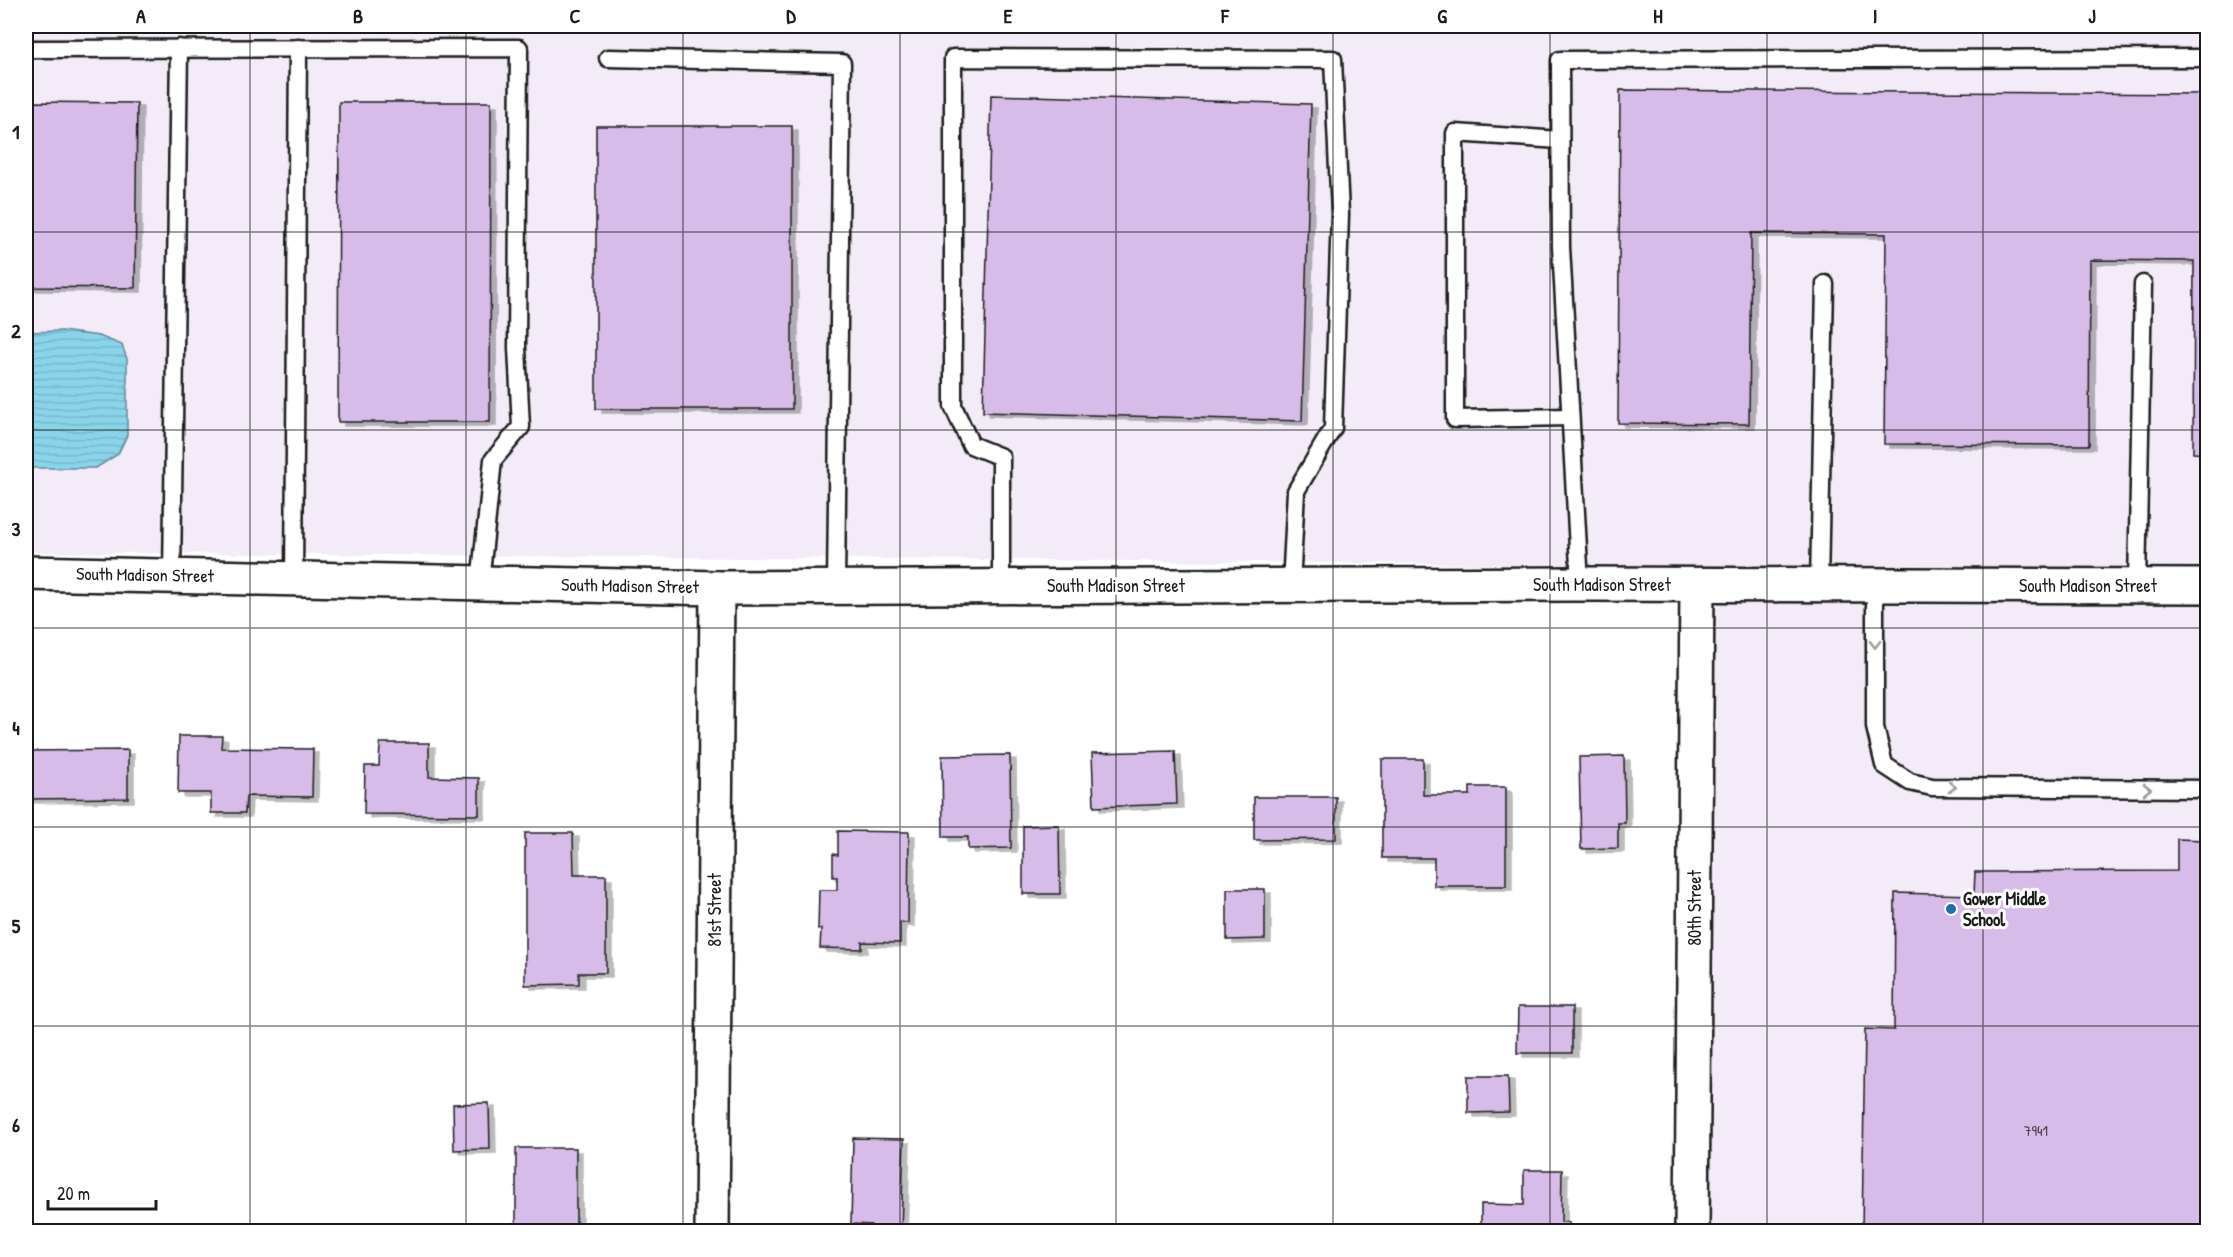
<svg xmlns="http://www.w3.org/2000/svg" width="2233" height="1257" font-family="'Patrick Hand',sans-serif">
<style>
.built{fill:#f3ebf8}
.water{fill:url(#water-rules);stroke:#5e8a98;stroke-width:1.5}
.building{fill:#d7bbe9;stroke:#1c1c1c;stroke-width:1.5;filter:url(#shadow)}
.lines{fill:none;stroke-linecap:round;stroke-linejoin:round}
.lane-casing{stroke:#1c1c1c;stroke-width:21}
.street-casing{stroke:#1c1c1c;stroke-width:38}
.secondary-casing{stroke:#1c1c1c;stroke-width:38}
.lane{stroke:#fff;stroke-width:16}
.street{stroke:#fff;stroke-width:33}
.secondary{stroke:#fff;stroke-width:33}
.oneway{stroke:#999}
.grid{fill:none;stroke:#1c1c1c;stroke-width:1.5;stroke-opacity:0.55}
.poi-dot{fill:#1f6fb2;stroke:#fff;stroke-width:2}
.labels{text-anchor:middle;stroke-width:6;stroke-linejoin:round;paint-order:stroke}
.number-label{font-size:15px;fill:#4b444f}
.street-label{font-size:18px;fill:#1c1c1c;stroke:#fff}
.poi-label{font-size:18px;font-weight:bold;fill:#1c1c1c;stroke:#fff;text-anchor:start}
.neatline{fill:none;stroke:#1c1c1c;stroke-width:2}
.grid-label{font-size:20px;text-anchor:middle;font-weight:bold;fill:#1c1c1c}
</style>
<defs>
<pattern id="water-rules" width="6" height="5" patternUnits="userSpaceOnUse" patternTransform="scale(1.5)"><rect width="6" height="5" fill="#8ad4ea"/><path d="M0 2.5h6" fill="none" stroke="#76b5c8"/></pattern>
<filter id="shadow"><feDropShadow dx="6" dy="4" stdDeviation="0" flood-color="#0004"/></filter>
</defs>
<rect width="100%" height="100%" fill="#fff"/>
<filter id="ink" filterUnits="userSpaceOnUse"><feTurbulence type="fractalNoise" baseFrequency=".0167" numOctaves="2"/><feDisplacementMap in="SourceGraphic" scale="12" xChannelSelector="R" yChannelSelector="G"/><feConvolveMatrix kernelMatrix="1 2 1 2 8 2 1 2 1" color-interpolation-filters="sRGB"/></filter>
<g filter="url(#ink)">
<g class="built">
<polygon points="26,26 2207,26 2207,570 26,552"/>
<polygon points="1697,585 2207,587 2207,1231 1692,1232"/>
</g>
<polygon class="water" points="62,331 99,336 122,345 127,359 127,435 118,454 96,468 26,468 26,332"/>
<g class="building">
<polygon points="1620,90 2208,94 2208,454 2193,453 2194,261 2090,260 2089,445 1884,444 1886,234 1751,233 1749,424 1618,423"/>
<polygon points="991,95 1311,104 1302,421 983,412"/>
<polygon points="26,102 137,103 135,288 26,287"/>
<polygon points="339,102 491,102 490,422 338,422"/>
<rect x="596" y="126" width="196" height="283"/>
<polygon points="179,736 222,736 221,748 313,749 312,797 246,796 245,813 211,813 211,793 178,793"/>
<polygon points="380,743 429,743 429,777 479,778 479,815 364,814 365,766 379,766"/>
<polygon points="128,750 128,798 26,799 26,751"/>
<polygon points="1175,751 1177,804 1094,807 1092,753"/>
<polygon points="1010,755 1011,848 968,849 968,837 943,837 942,756"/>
<polygon points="1624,756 1625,823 1618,823 1618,848 1581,849 1579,757"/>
<polygon points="1382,759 1423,759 1423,795 1470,795 1470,787 1506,787 1506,886 1434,886 1434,858 1382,858"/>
<polygon points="1254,797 1336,797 1336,839 1254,840"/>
<polygon points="1059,825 1060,894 1023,894 1023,826"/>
<polygon points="838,831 909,832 908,923 900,922 900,943 862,942 862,949 820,948 821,929 818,929 819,890 837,890 837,877 833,877 833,854 838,855"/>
<polygon points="525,833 573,833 574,875 606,875 606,973 579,973 579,984 525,985"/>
<polygon points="2177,839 2204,840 2204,891 2208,891 2208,1232 1862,1232 1865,1029 1894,1030 1895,893 1974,895 1975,872 2177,871"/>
<polygon points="1227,889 1265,889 1265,939 1227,940"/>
<polygon points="1518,1007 1572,1007 1572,1053 1517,1053"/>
<polygon points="1468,1076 1508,1076 1509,1112 1468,1113"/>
<polygon points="489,1103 490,1149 454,1150 453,1104"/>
<polygon points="853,1138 904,1139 901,1232 871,1232 871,1225 851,1224"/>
<rect x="516" y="1148" width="60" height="84"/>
<polygon points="1524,1170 1562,1170 1561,1222 1569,1222 1569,1232 1481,1232 1481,1204 1524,1205"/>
<polygon points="931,1228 992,1229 991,1232 931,1232"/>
</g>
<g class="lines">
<defs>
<g id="lane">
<polyline points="26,49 519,48 517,348 521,427 493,460 480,583"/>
<polyline points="608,58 842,63 836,587"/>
<polyline points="1560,140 1455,133 1455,419 1570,417"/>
<polyline points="172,576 179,48"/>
<polyline points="294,578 298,48"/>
<polyline points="1580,584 1561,247 1560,60 2208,58"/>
<polyline points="1819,585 1825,284"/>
<polyline points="2137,585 2143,284"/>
<polyline points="1875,586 1875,727 1884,765 1910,782 1932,787 2208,789"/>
<polyline points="1001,587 1001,457 971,445 953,406 953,58 1333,59 1340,214 1333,428 1296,491 1291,586"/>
</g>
<g id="street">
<polyline points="712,1232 717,588"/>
<polyline points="1692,1232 1697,585"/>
</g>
<polyline id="secondary" points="26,573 717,588 1580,584 2208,586"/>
</defs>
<use href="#lane" class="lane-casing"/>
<use href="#street" class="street-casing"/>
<use href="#secondary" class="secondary-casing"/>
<use href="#lane" class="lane"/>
<use href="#street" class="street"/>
<use href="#secondary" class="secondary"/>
</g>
<defs><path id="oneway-chevron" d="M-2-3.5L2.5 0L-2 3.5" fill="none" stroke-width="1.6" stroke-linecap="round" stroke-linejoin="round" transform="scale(1.5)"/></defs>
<g class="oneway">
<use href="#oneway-chevron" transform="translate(1875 644) rotate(90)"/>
<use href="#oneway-chevron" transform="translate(1952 787) rotate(1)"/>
<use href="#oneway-chevron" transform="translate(2147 789)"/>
</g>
</g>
<path class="grid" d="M250,26V1232M466,26V1232M683,26V1232M900,26V1232M1116,26V1232M1333,26V1232M1550,26V1232M1767,26V1232M1983,26V1232M26,232H2208M26,430H2208M26,628H2208M26,827H2208M26,1026H2208"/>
<circle class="poi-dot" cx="1951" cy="909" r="6"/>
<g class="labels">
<g class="number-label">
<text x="2036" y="1136">7941</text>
</g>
<g class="street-label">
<text transform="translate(145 575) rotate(1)" y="6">South Madison Street</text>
<text x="1602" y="591">South Madison Street</text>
<text transform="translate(630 586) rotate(1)" y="6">South Madison Street</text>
<text x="1116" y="592">South Madison Street</text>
<text x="2088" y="592">South Madison Street</text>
<text transform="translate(1695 908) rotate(-90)" y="6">80th Street</text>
<text transform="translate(715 910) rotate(-90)" y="6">81st Street</text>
</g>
<g class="poi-label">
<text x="1963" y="905">Gower Middle<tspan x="1963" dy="21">School</tspan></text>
</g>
</g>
<rect width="2233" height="1257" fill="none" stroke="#fff" stroke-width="66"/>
<path d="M48 1200v9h108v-9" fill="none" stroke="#1c1c1c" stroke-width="3"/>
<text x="57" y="1200" font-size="18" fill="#1c1c1c" stroke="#ffffff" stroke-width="4.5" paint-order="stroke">20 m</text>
<rect x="33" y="33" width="2167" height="1191" class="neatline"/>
<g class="grid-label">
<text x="141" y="23">A</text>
<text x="358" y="23">B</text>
<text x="575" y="23">C</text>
<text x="791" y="23">D</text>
<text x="1008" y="23">E</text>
<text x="1225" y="23">F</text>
<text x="1442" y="23">G</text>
<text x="1658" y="23">H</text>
<text x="1875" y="23">I</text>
<text x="2092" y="23">J</text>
<text x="16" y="139">1</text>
<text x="16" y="338">2</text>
<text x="16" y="536">3</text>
<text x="16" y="735">4</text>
<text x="16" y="933">5</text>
<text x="16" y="1132">6</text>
</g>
</svg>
